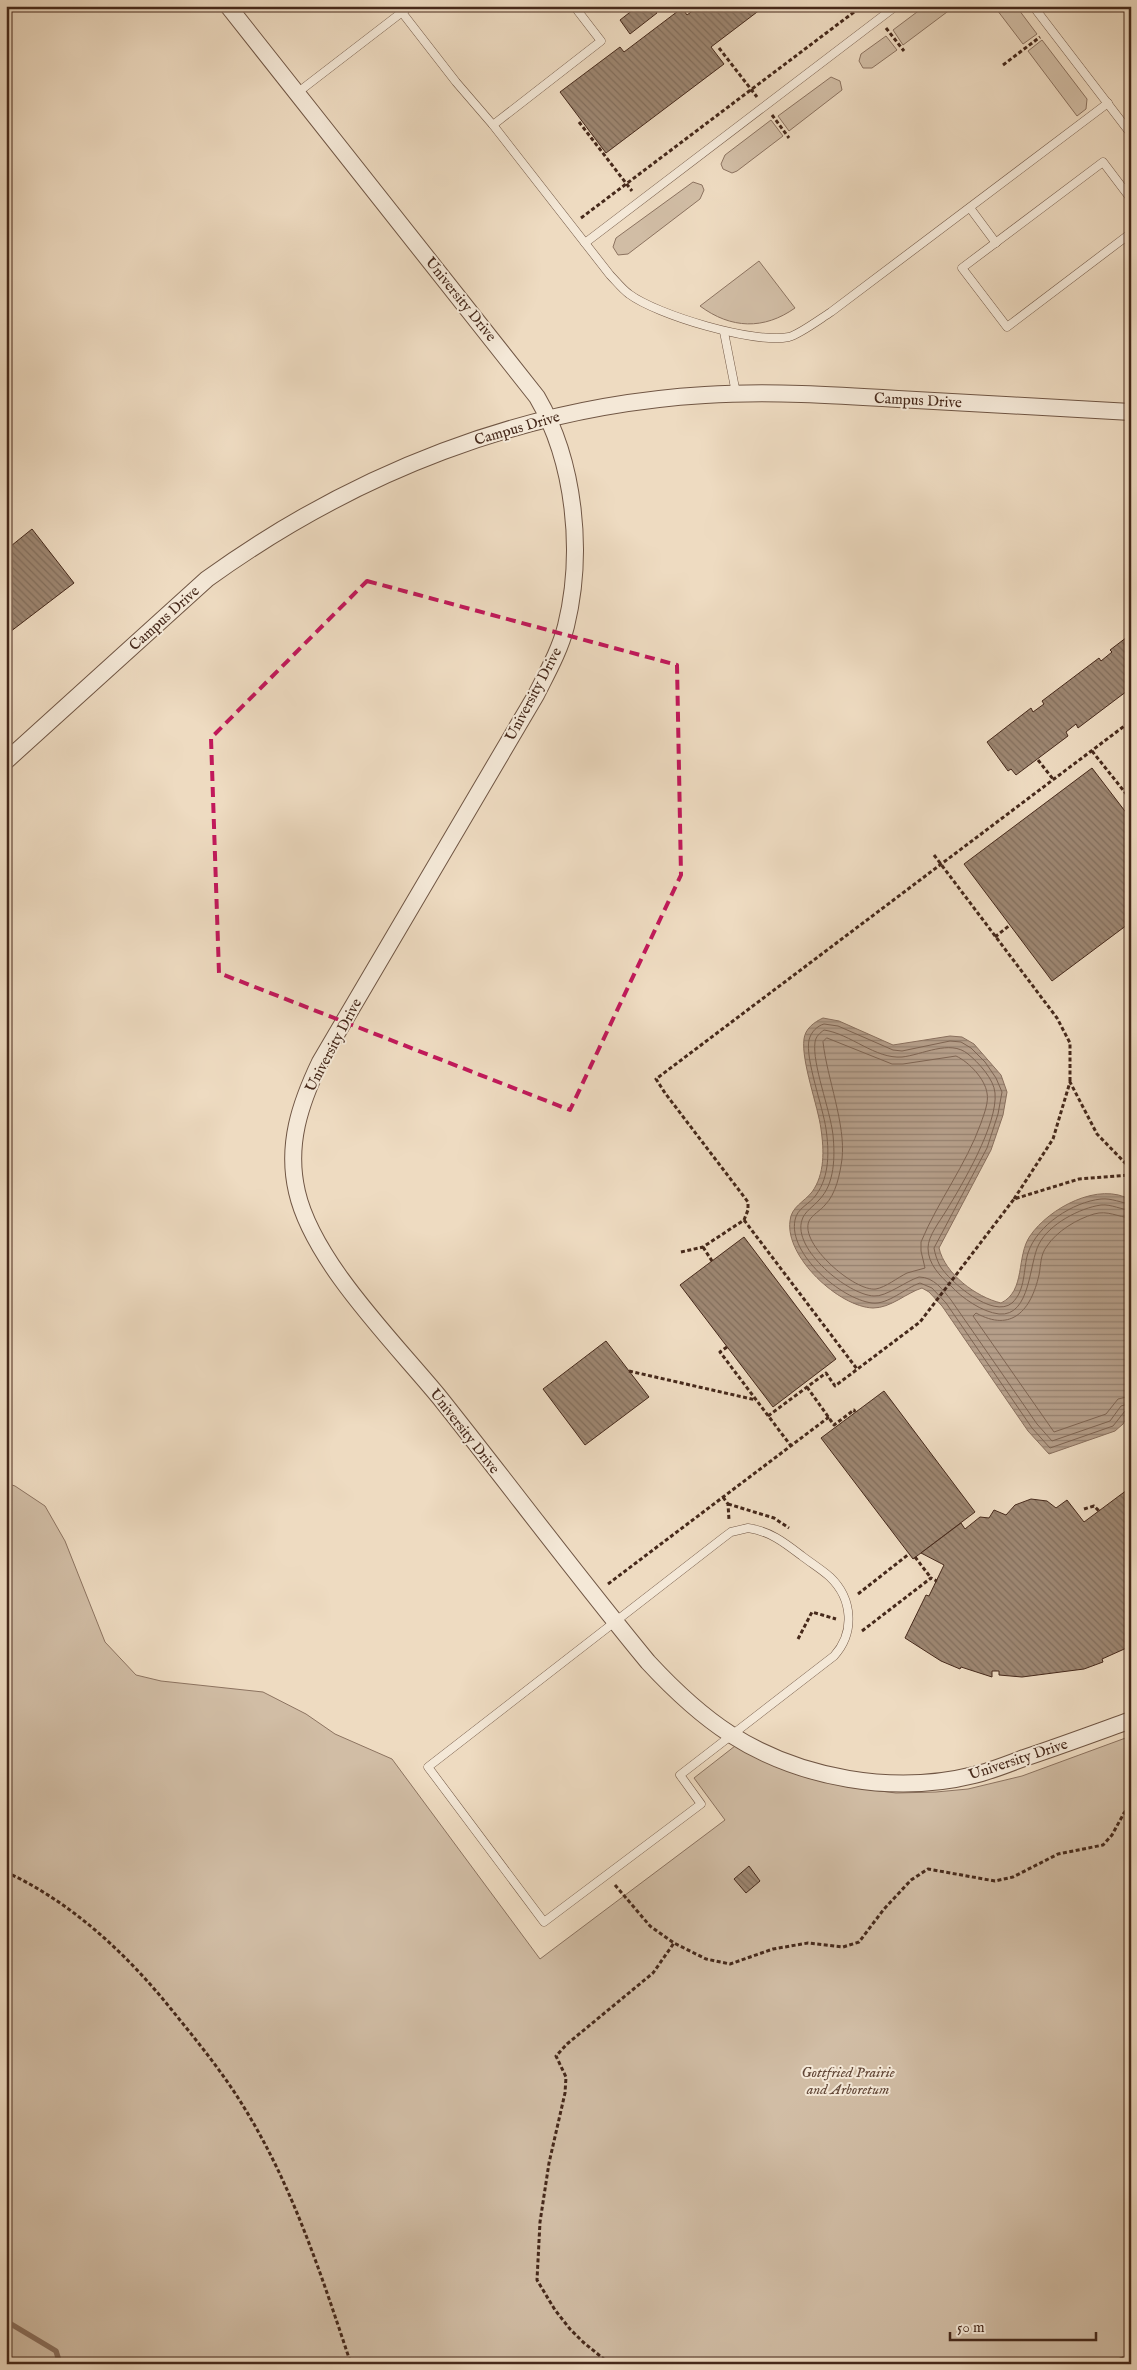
<svg xmlns="http://www.w3.org/2000/svg" width="1137" height="2370" font-family="'IM FELL English',serif">
<style>
.green{fill:#d1bda5;stroke:#8c7360}
.water{fill:url(#water-rules);stroke:#896f5d}
.lines{fill:none;stroke-linecap:round;stroke-linejoin:round}
.shore{stroke:#7e6452;stroke-width:1}
.stream{stroke:#896f5d;stroke-width:5.5}
.building{fill:url(#building-back-hatch);stroke:#46291b}
.lane-casing{stroke:#705644;stroke-width:9}
.street-casing{stroke:#705644;stroke-width:18}
.path{stroke:#46291b;stroke-width:3;stroke-dasharray:4 2.5;stroke-linecap:butt}
.lane{stroke:#f4e8d7;stroke-width:8}
.street{stroke:#f4e8d7;stroke-width:16}
.marked{fill:none;stroke:#c2185b;stroke-width:4;stroke-dasharray:10 6;stroke-linejoin:round}
.labels{text-anchor:middle;stroke-width:4;stroke-linejoin:round;paint-order:stroke}
.street-label{font-size:15px;fill:#46291b;stroke:#f4e8d7}
.park-label{font-size:15px;font-style:italic;fill:#624737;stroke:#f4e8d7}
</style>
<defs>
<pattern id="water-rules" width="6" height="5" patternUnits="userSpaceOnUse" patternTransform="scale(1.25)"><rect width="6" height="5" fill="#b59e89"/><path d="M0 2.5h6" fill="none" stroke="#95816f"/></pattern>
<pattern id="building-back-hatch" width="6" height="6" patternUnits="userSpaceOnUse" patternTransform="scale(1.25)"><rect width="6" height="6" fill="#9d8671"/><path d="M-1 5l2 2M0 0l6 6M5-1l2 2" fill="none" stroke="#826e5c"/></pattern>
</defs>
<rect width="100%" height="100%" fill="#eedbc1"/>
<filter id="stains"><feTurbulence type="fractalNoise" baseFrequency=".004" numOctaves="4"/><feColorMatrix values="0 0 0 0 .2 0 0 0 0 .09 0 0 0 0 .02 0 0 0 .5 -.17"/></filter>
<radialGradient id="worn" r=".72"><stop offset=".6" stop-color="#630" stop-opacity="0"/><stop offset="1" stop-color="#630" stop-opacity=".3"/></radialGradient>
<g class="green">
<polygon points="925,6 955,6 903,45 893,30"/>
<polygon points="994,6 1016,6 1037,34 1023,44"/>
<polygon points="886,36 897,50 872,68 863,68 859,61 861,54"/>
<polygon points="1042,40 1087,99 1086,109 1077,116 1028,51"/>
<polygon points="831,77 840,81 842,90 789,131 778,116"/>
<polygon points="771,120 783,136 737,171 732,173 723,169 721,164 725,155"/>
<polygon points="693,182 702,185 704,190 700,199 628,254 618,255 613,247 616,238"/>
<path d="M759,261L795,308C764,330 731,329 700,306Z"/>
<polygon points="6,1483 15,1486 45,1506 65,1541 105,1642 136,1675 161,1681 263,1692 306,1714 335,1734 392,1759 540,1959 725,1820 694,1778 735,1746 848,1787 896,1793 936,1792 968,1789 1022,1776 1131,1736 1131,2364 17,2364 6,2350"/>
</g>
<path class="water" d="M823,1018L839,1021L893,1045L950,1036L962,1037L974,1044L1001,1075L1007,1092L1003,1115L991,1150L939,1248C945,1274 976,1297 1001,1303C1026,1291 1016,1256 1030,1236C1049,1208 1099,1181 1131,1200V1411L1123,1424L1115,1431L1049,1454L1028,1431L942,1306L929,1292L922,1288C906,1293 891,1308 873,1308C839,1307 785,1257 790,1221C791,1207 804,1202 812,1192C825,1174 824,1150 821,1129C818,1106 801,1061 804,1039C805,1029 814,1022 823,1018Z"/>
<g class="lines">
<g class="shore">
<path d="M827,1038L892,1064H903L956,1056C969,1062 985,1079 987,1093C989,1102 984,1114 981,1123C966,1165 938,1201 921,1242V1251L925,1268C919,1270 913,1271 907,1273C897,1278 886,1287 876,1289C855,1292 799,1244 809,1221C812,1215 821,1210 825,1205C836,1194 840,1174 842,1159C846,1125 827,1078 823,1042Z"/>
<path d="M1131,1204C1121,1203 1112,1198 1101,1199C1073,1202 1037,1225 1028,1253C1023,1269 1026,1290 1012,1303C993,1319 950,1282 940,1266C937,1260 935,1254 934,1248L987,1148L998,1114L1002,1092L996,1078L985,1062L971,1048L961,1042L950,1041L902,1051L893,1050L838,1026L824,1024C817,1026 811,1032 809,1040C805,1059 823,1107 826,1129C829,1150 830,1176 816,1195C810,1204 797,1208 795,1220C788,1254 841,1299 872,1303C888,1305 905,1288 920,1283L932,1288L946,1303L1032,1428L1050,1448L1113,1426L1125,1411L1131,1409"/>
<path d="M1131,1210C1121,1210 1112,1204 1101,1205C1080,1208 1049,1224 1039,1244C1029,1262 1031,1317 999,1314C982,1312 962,1298 951,1286C940,1276 928,1264 928,1248C928,1236 940,1221 946,1211C962,1185 998,1124 995,1093C994,1079 978,1062 968,1054C950,1039 922,1055 902,1057C875,1059 851,1034 824,1030C820,1033 816,1036 815,1042C812,1064 830,1109 833,1135C835,1156 835,1184 819,1200C814,1206 804,1212 802,1220C792,1249 848,1295 874,1296C886,1297 906,1281 919,1277C934,1277 943,1290 951,1300L1037,1424L1052,1441L1110,1421L1121,1406L1131,1403"/>
<path d="M1131,1218C1117,1217 1108,1210 1094,1214C1077,1219 1057,1231 1047,1246C1040,1255 1041,1265 1039,1275C1031,1310 1012,1333 976,1313L973,1316L1054,1432L1106,1414L1118,1399L1131,1396"/>
</g>
<polyline class="stream" points="6,2321 56,2351 60,2364"/>
</g>
<g class="building">
<polygon points="638,6 652,6 657,13 630,34 620,20"/>
<polygon points="699,6 765,6 711,47 724,64 606,153 560,92 620,47 624,52 682,8 687,15"/>
<polygon points="32,529 74,583 6,635 6,550"/>
<polygon points="1131,634 1131,688 1078,728 1076,724 1066,732 1068,736 1016,775 1011,769 1008,771 987,742 1031,708 1033,712 1044,704 1042,701 1099,658 1101,661 1112,652 1110,650"/>
<polygon points="1092,768 1131,819 1131,922 1052,981 964,864"/>
<polygon points="744,1237 836,1359 773,1407 680,1285"/>
<polygon points="606,1341 649,1397 585,1445 543,1389"/>
<polygon points="884,1391 975,1512 913,1559 821,1438"/>
<polygon points="1131,1487 1131,1646 1102,1659 1103,1662 1084,1669 1022,1677 999,1675 999,1671 992,1671 992,1677 961,1667 960,1669 941,1661 905,1638 926,1595 929,1596 944,1565 921,1553 961,1523 965,1529 980,1517 989,1518 994,1510 1006,1515 1015,1505 1031,1499 1047,1501 1056,1508 1067,1500 1084,1522"/>
<polygon points="749,1866 760,1881 746,1893 734,1879"/>
</g>
<g class="lines">
<defs>
<g id="lane">
<path d="M397,6L456,82L493,125L610,275C616,281 622,289 629,294C657,315 754,344 789,337C800,334 820,319 831,312L1108,103"/>
<polyline points="1033,6 1131,134"/>
<polyline points="297,93 410,6"/>
<polyline points="493,125 601,41 574,6"/>
<polyline points="1131,199 1103,162 962,268 1007,327 1131,233"/>
<polyline points="970,208 996,243"/>
<polyline points="585,243 896,6"/>
<polyline points="724,332 736,393"/>
<path d="M748,1528C770,1531 785,1543 802,1556C811,1563 821,1569 830,1577C853,1599 855,1633 834,1656L680,1775L701,1804L544,1922L428,1767L723,1538L731,1532Z"/>
</g>
<g id="street">
<path d="M228,6L537,397C575,462 584,552 566,626C560,650 547,673 536,695L320,1062C300,1104 286,1145 297,1192C313,1262 394,1342 440,1398C510,1486 577,1576 648,1662C673,1689 699,1714 730,1734C800,1779 894,1795 974,1775C991,1771 1008,1764 1024,1758C1060,1746 1095,1733 1131,1720"/>
<path d="M6,761L207,579C354,473 523,406 705,395C769,391 834,395 898,399C976,403 1053,408 1131,412"/>
</g>
</defs>
<use href="#lane" class="lane-casing"/>
<use href="#street" class="street-casing"/>
<g class="path">
<polyline points="960,8 961,6"/>
<polyline points="886,28 904,51"/>
<polyline points="719,48 757,97"/>
<polyline points="1003,65 1040,37"/>
<polyline points="772,115 789,138"/>
<polyline points="579,122 632,191"/>
<polyline points="581,218 862,6"/>
<polyline points="1092,751 1131,800"/>
<polyline points="1038,760 1053,779"/>
<polyline points="934,855 1057,1018 1070,1043 1070,1082"/>
<polyline points="995,937 1010,925"/>
<polyline points="1014,1199 1053,1139 1070,1082 1097,1134 1131,1169"/>
<polyline points="744,1220 857,1369"/>
<polyline points="703,1247 712,1261"/>
<polyline points="681,1252 703,1247 744,1220 748,1210 748,1202 665,1093 656,1079 1131,721"/>
<polyline points="727,1347 720,1352 791,1446"/>
<polyline points="629,1371 756,1400"/>
<polyline points="807,1387 834,1425 854,1410 855,1412"/>
<polyline points="768,1416 826,1373 835,1386 920,1322 1014,1199 1079,1179 1131,1175"/>
<polyline points="723,1497 728,1504 729,1520"/>
<polyline points="728,1504 774,1518 789,1528"/>
<polyline points="1084,1509 1094,1506 1099,1511"/>
<polyline points="915,1557 931,1578"/>
<polyline points="608,1584 829,1417"/>
<polyline points="858,1594 909,1554"/>
<polyline points="862,1631 931,1578 937,1581"/>
<polyline points="798,1639 812,1612 836,1619"/>
<path d="M6,1872C71,1902 126,1953 171,2009C197,2041 224,2074 245,2109C293,2187 322,2277 351,2364"/>
<polyline points="615,1885 650,1926 674,1943 706,1959 730,1964 773,1949 808,1943 843,1947 859,1942 884,1909 911,1880 928,1869 995,1881 1013,1877 1058,1854 1103,1845 1112,1835 1124,1813 1131,1805"/>
<polyline points="1131,2126 1129,2132 1131,2143"/>
<polyline points="610,2364 583,2342 570,2329 555,2310 537,2280 540,2222 549,2163 565,2093 566,2077 556,2056 567,2044 653,1973 674,1943"/>
<polyline points="1101,2364 1131,2356"/>
</g>
<use href="#lane" class="lane"/>
<use href="#street" class="street"/>
</g>
<path class="marked" d="M367,581L677,665L681,875L570,1110L219,973L211,738Z"/>
<g class="labels">
<g class="street-label">
<text transform="translate(461 299) rotate(51)" y="5">University Drive</text>
<text transform="translate(918 400) rotate(3)" y="5">Campus Drive</text>
<text transform="translate(517 428) rotate(-16)" y="5">Campus Drive</text>
<text transform="translate(164 618) rotate(-42)" y="5">Campus Drive</text>
<text transform="translate(533 694) rotate(-62)" y="5">University Drive</text>
<text transform="translate(333 1045) rotate(-62)" y="5">University Drive</text>
<text transform="translate(465 1431) rotate(52)" y="5">University Drive</text>
<text transform="translate(1018 1759) rotate(-18)" y="5">University Drive</text>
</g>
<g class="park-label">
<text x="848" y="2077">Gottfried Prairie<tspan x="848" dy="17">and Arboretum</tspan></text>
</g>
</g>
<rect width="1137" height="2370" fill="none" stroke="#eedbc1" stroke-width="25"/>
<rect x="8" y="8" width="1122" height="2355" fill="none" stroke="#46291b" stroke-width="2.5"/>
<rect x="12" y="12" width="1112" height="2345" fill="none" stroke="#46291b"/>
<path d="M950 2332v8h146v-8" fill="none" stroke="#46291b" stroke-width="2.5"/>
<text x="957" y="2332" font-size="15" fill="#46291b" stroke="#f4e8d7" stroke-width="4" paint-order="stroke">50 m</text>
<rect width="100%" height="100%" filter="url(#stains)"/>
<rect width="100%" height="100%" fill="url(#worn)"/>
</svg>
